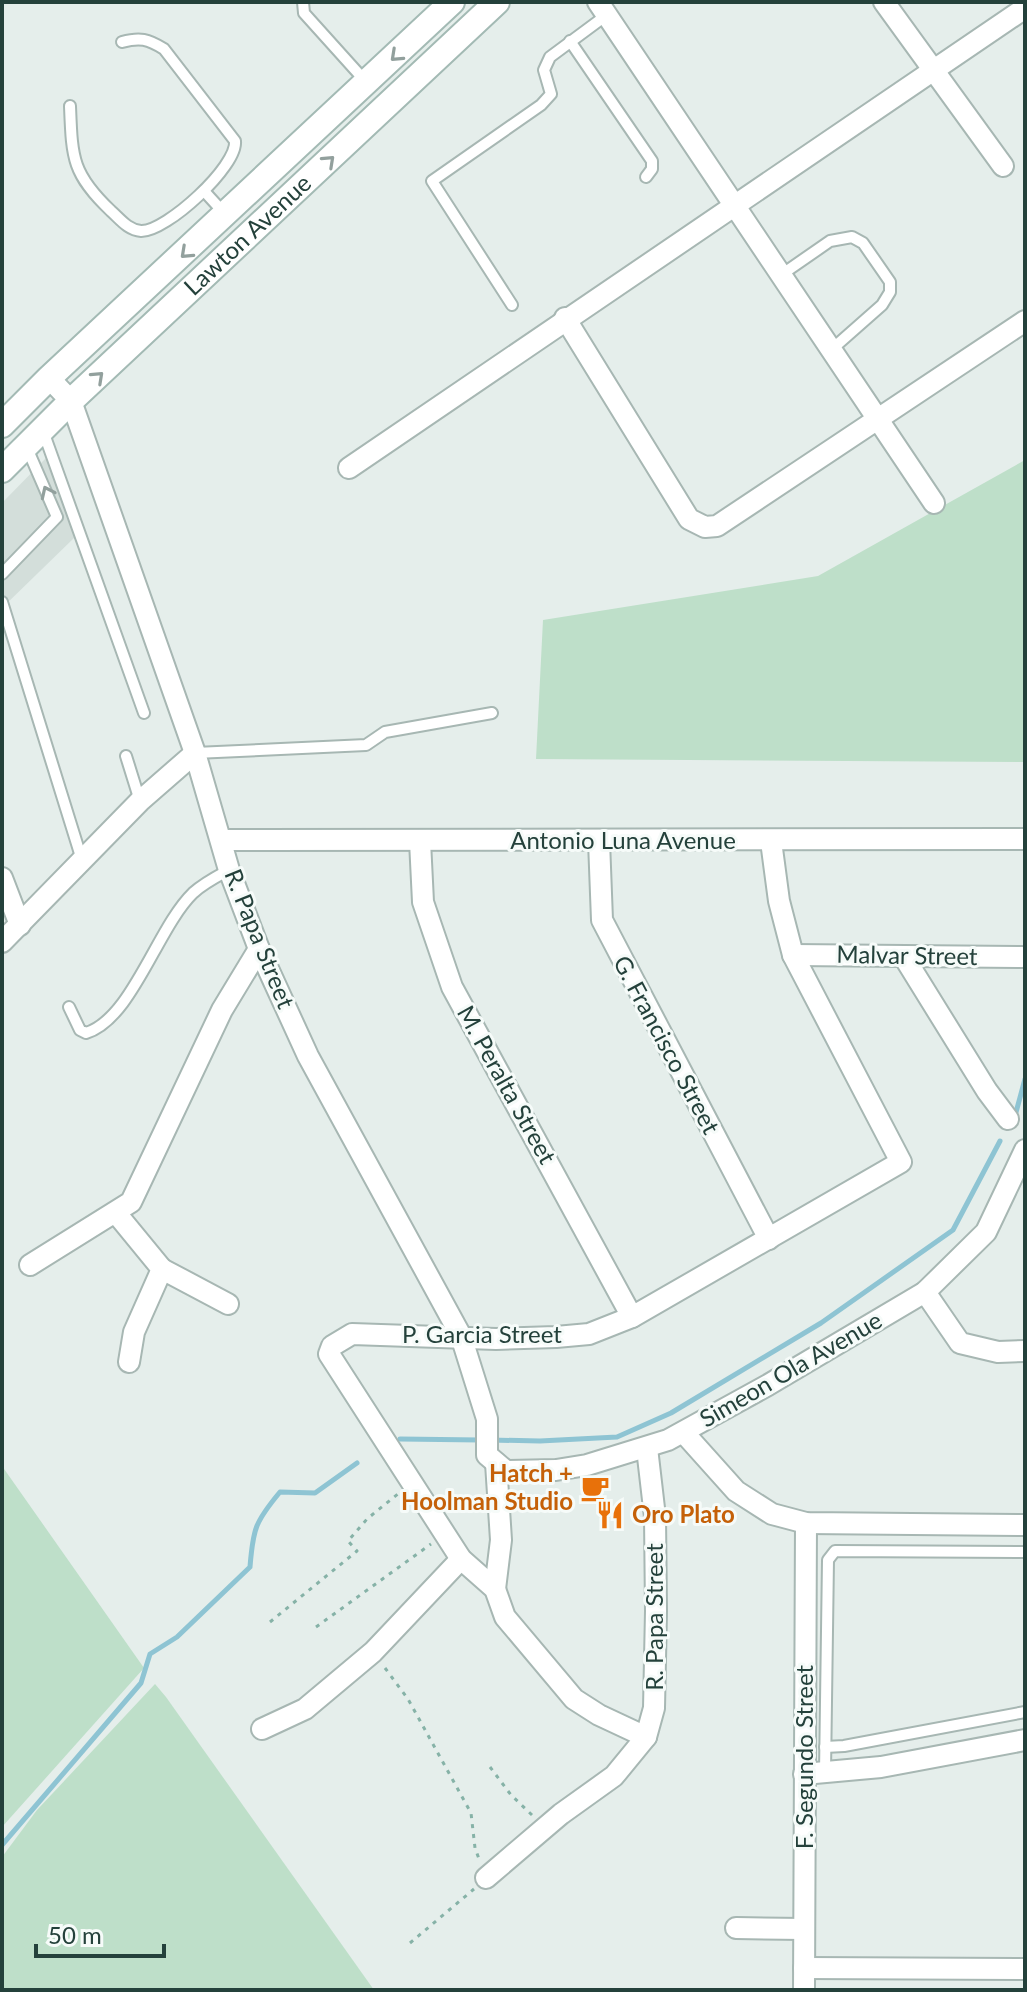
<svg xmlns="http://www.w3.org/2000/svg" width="1027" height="1992" font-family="Lato,sans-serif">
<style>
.built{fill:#d3deda}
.green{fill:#bedfc9}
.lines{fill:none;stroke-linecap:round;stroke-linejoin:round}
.stream{stroke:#8ec4d3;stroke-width:5}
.service-casing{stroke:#a7b7b3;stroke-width:14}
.minor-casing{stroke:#a7b7b3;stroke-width:24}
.secondary-casing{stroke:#a3bab4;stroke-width:28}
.path{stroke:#86b2a7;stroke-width:3;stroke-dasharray:4 6;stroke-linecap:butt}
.service{stroke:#fff;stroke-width:10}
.minor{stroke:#fff;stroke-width:20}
.secondary{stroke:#fff;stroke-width:24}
.oneway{stroke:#92a09d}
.labels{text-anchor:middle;stroke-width:6;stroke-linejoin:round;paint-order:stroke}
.street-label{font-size:24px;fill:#24413b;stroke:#f6fbf9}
.food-label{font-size:24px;font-weight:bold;fill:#c56008;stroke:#f6fbf9;text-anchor:end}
</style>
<rect width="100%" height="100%" fill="#e5eeeb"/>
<polygon class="built" points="48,456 75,537 2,608 2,503"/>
<g class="green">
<polygon points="1025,460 1025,762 536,759 543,620 818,576"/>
<polygon points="2,1466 144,1668 2,1827"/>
<polygon points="155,1684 166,1697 374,1990 2,1990 2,1857 37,1810"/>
</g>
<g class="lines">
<g class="stream">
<polyline points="1015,1116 1025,1079"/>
<polyline points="400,1439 480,1440"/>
<polyline points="490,1440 540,1441 617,1437 671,1413 821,1323 953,1230 1000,1141"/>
<path d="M2,1845L141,1683L150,1654L177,1637L250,1567C253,1529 255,1522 280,1492L315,1493L357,1463"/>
</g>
<defs>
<g id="service">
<polyline points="303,2 304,13 367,83"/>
<polyline points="570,41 652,161 652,169 646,177"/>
<path d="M70,106C72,158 72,174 111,211C120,219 128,230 141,231C166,232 238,166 235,141L164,49C148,39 140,37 122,42"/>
<polyline points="204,191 225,214"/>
<polyline points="781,275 830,241 852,237 863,243 890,282 890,292 882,305 831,350"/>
<polyline points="512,305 432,181 541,105 551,94 544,70 550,57 608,14"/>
<polyline points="43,431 144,713"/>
<polyline points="2,574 57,517 27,448"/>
<polyline points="2,602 82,860"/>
<polyline points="195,753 366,745 385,732 492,713"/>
<polyline points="126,756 140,801"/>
<path d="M69,1007L80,1030L86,1033C132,1019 157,928 193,893C204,883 216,877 229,870"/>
<polyline points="825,1747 844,1746 1025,1712"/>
<polyline points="825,1772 828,1560 835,1551 1025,1552"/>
</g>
<g id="minor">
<polyline points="598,2 934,503"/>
<polyline points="884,2 1003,166"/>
<polyline points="565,318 689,519 705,527 717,526 1025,321"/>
<polyline points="49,378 71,401 195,753 229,870 259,949 308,1056 461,1336 487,1419 487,1455 506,1471 556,1470 587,1465 668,1440 768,1385 925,1292 986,1232 1025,1150"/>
<polyline points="349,468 1025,8"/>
<polyline points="221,840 1025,839"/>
<polyline points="420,841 423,902 452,987 632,1317"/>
<polyline points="599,841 602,920 769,1239"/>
<polyline points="2,878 20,925"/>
<polyline points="2,942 140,801 195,753"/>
<polyline points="793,955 1022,957"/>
<polyline points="904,957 987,1091 1008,1119"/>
<polyline points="116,1213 162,1269 134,1332 129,1362"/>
<polyline points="30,1265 131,1202 222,1010 259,949"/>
<polyline points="162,1269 228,1304"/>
<polyline points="925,1292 960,1343 998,1352 1025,1351"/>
<polyline points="684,1433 736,1491 772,1514 806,1523 1025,1525"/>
<polyline points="495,1589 501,1540 496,1463"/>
<polyline points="262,1729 305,1709 373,1652 461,1559"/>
<polyline points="646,1737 599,1715 574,1699 505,1617 495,1589 461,1559 329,1354 332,1346 352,1334 496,1339 556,1337 589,1334 632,1317 901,1162 793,955 779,901 771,841"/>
<polyline points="804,1774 881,1767 1025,1740"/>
<polyline points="486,1878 561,1814 614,1776 646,1737 654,1708 656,1611 655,1517 647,1448"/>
<polyline points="736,1928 804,1929"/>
<polyline points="804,1968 1025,1969"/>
<polyline points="804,1990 806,1523"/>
</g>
<g id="secondary">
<polyline points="2,425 49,378 452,2"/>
<path id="s1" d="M2,470L71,401L497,2"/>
</g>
</defs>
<use href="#service" class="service-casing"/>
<use href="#minor" class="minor-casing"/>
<use href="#secondary" class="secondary-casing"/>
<g class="path">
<polyline points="270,1622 357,1551 348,1541 367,1519 399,1493"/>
<polyline points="316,1627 431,1544"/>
<polyline points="385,1668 408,1699 471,1813 475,1848 479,1859"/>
<polyline points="490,1767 511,1795 532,1815"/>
<polyline points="410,1943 474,1889"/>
</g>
<use href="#service" class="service"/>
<use href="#minor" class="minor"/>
<use href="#secondary" class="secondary"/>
</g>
<defs><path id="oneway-chevron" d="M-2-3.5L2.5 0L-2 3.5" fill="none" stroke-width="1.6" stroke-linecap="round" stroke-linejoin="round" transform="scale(2)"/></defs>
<g class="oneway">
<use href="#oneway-chevron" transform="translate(396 56) rotate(137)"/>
<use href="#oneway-chevron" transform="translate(329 161) rotate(-43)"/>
<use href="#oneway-chevron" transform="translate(186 253) rotate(137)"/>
<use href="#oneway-chevron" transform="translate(98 377) rotate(-43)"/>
<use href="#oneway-chevron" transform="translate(47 492) rotate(-115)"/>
</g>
<defs>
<symbol id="cafe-bare" viewBox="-9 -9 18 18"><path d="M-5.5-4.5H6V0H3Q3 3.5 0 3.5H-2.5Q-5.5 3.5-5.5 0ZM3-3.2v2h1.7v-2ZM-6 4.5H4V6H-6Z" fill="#e8710a" stroke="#f6fbf9" stroke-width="2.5" paint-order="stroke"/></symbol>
<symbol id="restaurant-bare" viewBox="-9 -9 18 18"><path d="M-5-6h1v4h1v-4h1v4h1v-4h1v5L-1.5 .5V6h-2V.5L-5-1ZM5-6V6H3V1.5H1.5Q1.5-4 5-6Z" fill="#e8710a" stroke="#f6fbf9" stroke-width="2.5" paint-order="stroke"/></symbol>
</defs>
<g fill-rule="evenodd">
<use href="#cafe-bare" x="575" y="1468" width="40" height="40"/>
<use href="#restaurant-bare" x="590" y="1495" width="40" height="40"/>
</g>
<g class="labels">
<g class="street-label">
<text dy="8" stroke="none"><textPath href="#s1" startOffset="340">Lawton Avenue</textPath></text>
<text x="623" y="849">Antonio Luna Avenue</text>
<text transform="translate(259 939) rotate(68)" y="8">R. Papa Street</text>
<text transform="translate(907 956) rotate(1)" y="8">Malvar Street</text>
<text transform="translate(666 1045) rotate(62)" y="8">G. Francisco Street</text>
<text transform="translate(506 1085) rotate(61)" y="8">M. Peralta Street</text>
<text x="482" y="1343">P. Garcia Street</text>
<text transform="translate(791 1370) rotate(-30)" y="8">Simeon Ola Avenue</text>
<text transform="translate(655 1617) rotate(-90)" y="8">R. Papa Street</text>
<text transform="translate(805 1757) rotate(-90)" y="8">F. Segundo Street</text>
</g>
<g class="food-label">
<text x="573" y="1482">Hatch +<tspan x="573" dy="28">Hoolman Studio</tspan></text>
<text x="632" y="1523" text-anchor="start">Oro Plato</text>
</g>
</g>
<rect width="1027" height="1992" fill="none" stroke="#24413b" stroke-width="8"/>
<path d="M36 1944v12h128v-12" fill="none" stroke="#24413b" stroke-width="4"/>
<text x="48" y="1944" font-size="24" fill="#24413b" stroke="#f6fbf9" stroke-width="6" paint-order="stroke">50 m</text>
</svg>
